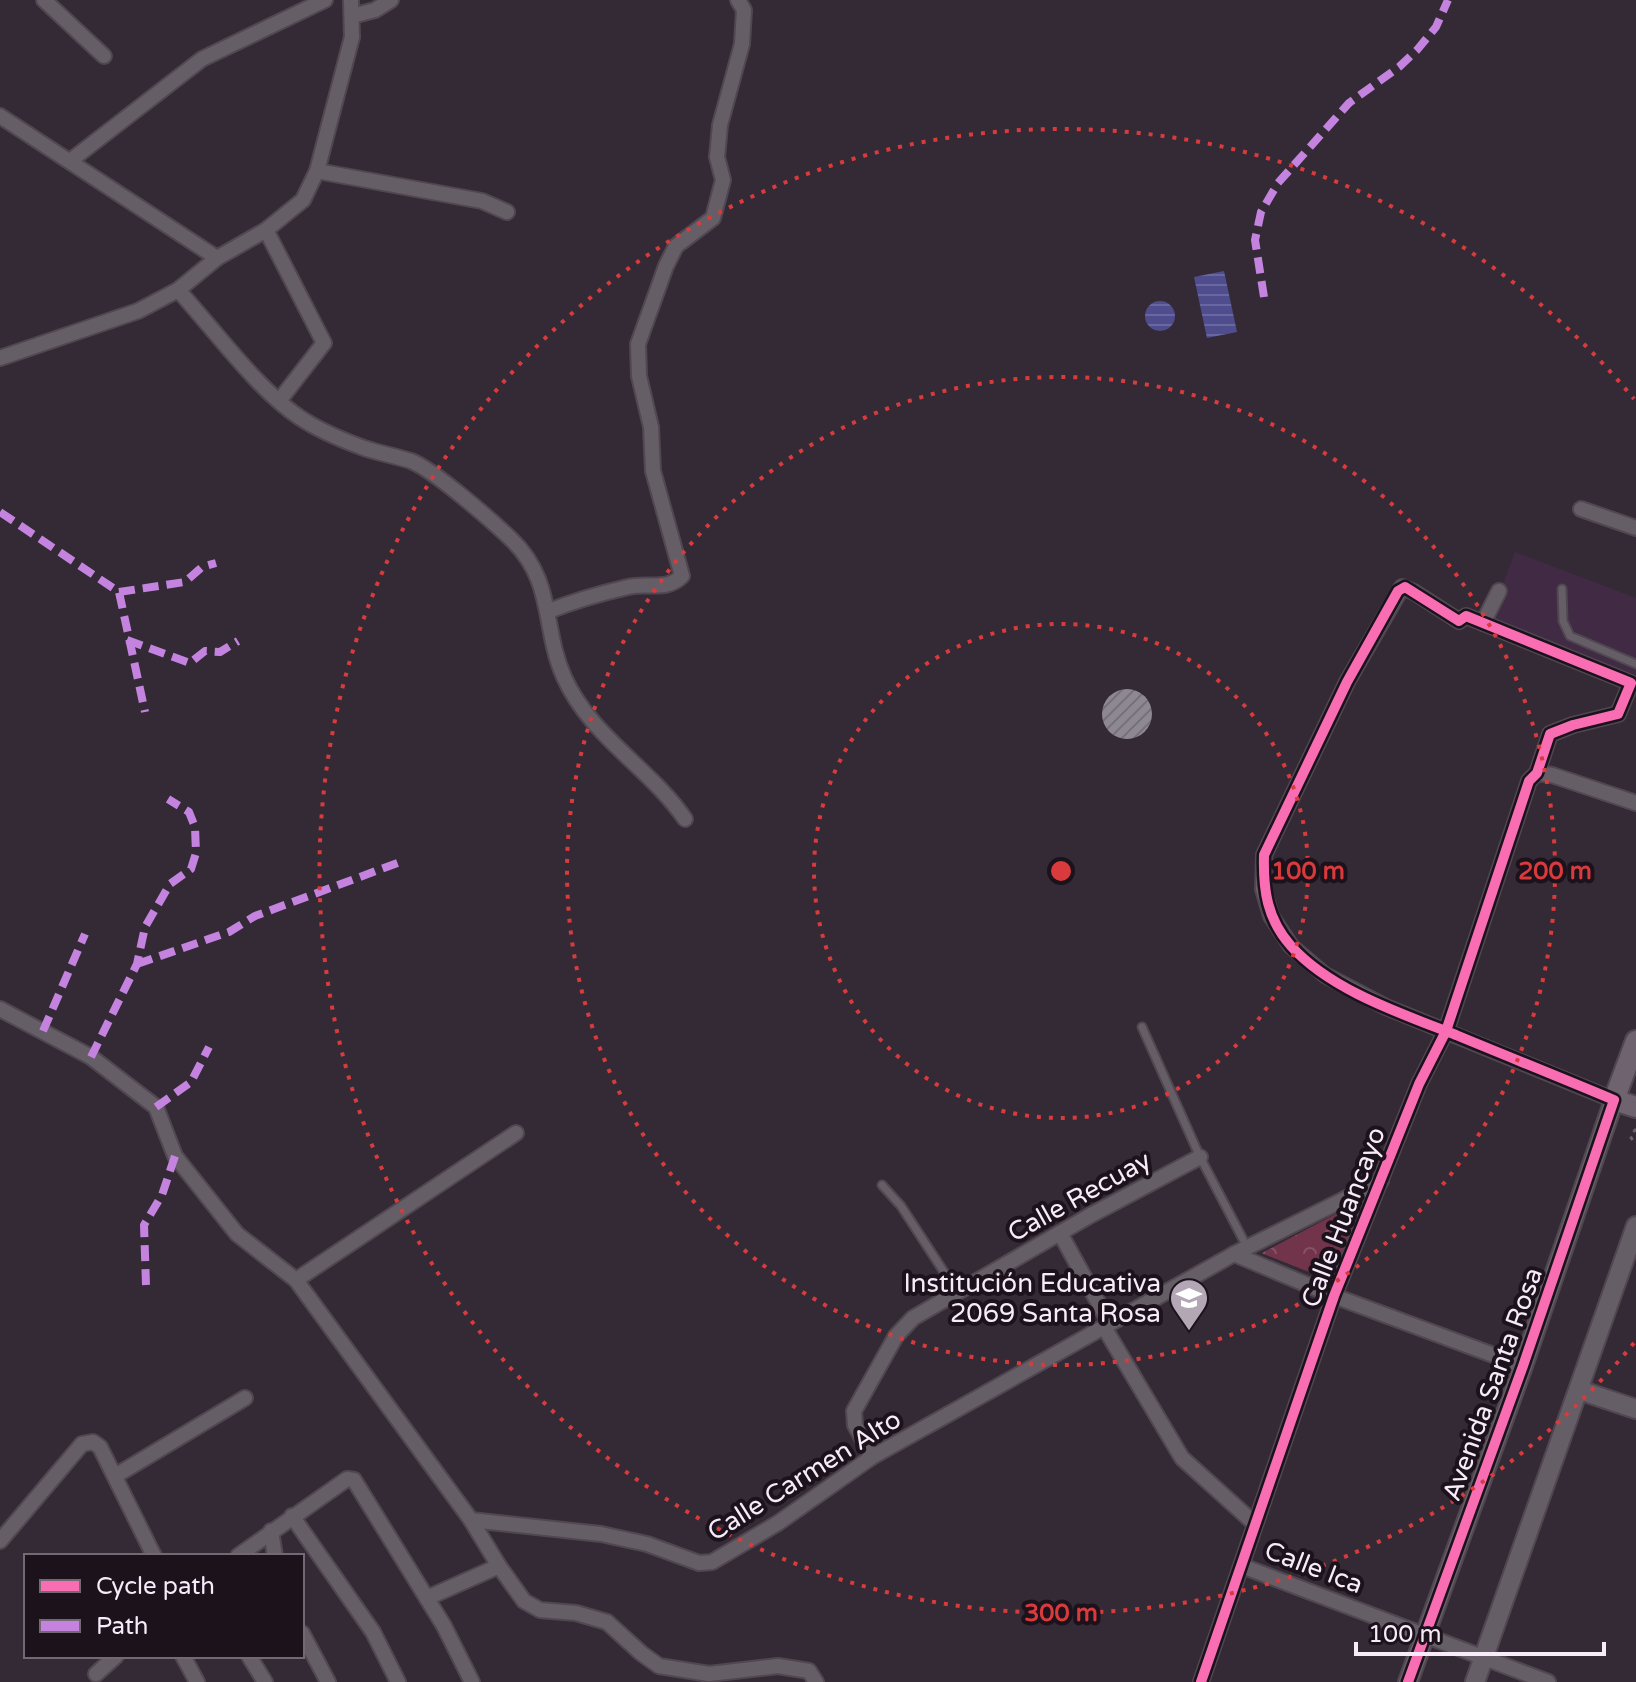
<svg xmlns="http://www.w3.org/2000/svg" width="1636" height="1682" font-family="'Varela Round',sans-serif">
<style>
.built{fill:#402a44}
.forest{fill:url(#forest-crowns)}
.water{fill:url(#water-rules)}
.building{fill:url(#building-hatch)}
.lines{fill:none;stroke-linecap:round;stroke-linejoin:round}
.service-casing{stroke:#504751;stroke-width:11}
.minor-casing{stroke:#504751;stroke-width:18}
.tertiary-casing{stroke:#504751;stroke-width:22}
.secondary-casing{stroke:#504751;stroke-width:24}
.path{stroke:#6a616b;stroke-width:3;stroke-dasharray:4 6;stroke-linecap:butt}
.service{stroke:#665e67;stroke-width:7}
.minor{stroke:#665e67;stroke-width:14}
.tertiary{stroke:#665e67;stroke-width:18}
.secondary{stroke:#6e636e;stroke-width:20}
.quiet{stroke:#c483df;stroke-width:8;stroke-dasharray:16 8;stroke-linecap:butt}
.cycleway-casing{stroke:#1b121c;stroke-width:15}
.cycleway{stroke:#f96db3;stroke-width:10}
.ring{fill:none;stroke:#d93b3d;stroke-width:4;stroke-dasharray:4 8}
.labels{text-anchor:middle;stroke-width:8;stroke-linejoin:round;paint-order:stroke}
.street-label{font-size:26px;fill:#f7eaf9;stroke:#1b121c}
.poi-label{font-size:26px;fill:#f7eaf9;stroke:#1b121c;text-anchor:end}
.centre{fill:#d93b3d;stroke:#1b121c;stroke-width:4}
.ring-label{font-size:24px;text-anchor:middle;font-weight:bold;fill:#d93b3d;stroke:#1b121c;stroke-width:8;stroke-linejoin:round;paint-order:stroke}
</style>
<defs>
<pattern id="forest-crowns" width="20" height="18" patternUnits="userSpaceOnUse" patternTransform="scale(2)"><rect width="20" height="18" fill="#71344a"/><path d="M2 6a3 3 0 1 1 6 0M12 15a3 3 0 1 1 6 0" fill="none" stroke="#865265"/></pattern>
<pattern id="water-rules" width="6" height="5" patternUnits="userSpaceOnUse" patternTransform="scale(2)"><rect width="6" height="5" fill="#4f4d8e"/><path d="M0 2.5h6" fill="none" stroke="#69679f"/></pattern>
<pattern id="building-hatch" width="6" height="6" patternUnits="userSpaceOnUse" patternTransform="scale(2)"><rect width="6" height="6" fill="#8e8893"/><path d="M-1 1l2-2M0 6l6-6M5 7l2-2" fill="none" stroke="#76717a"/></pattern>
</defs>
<rect width="100%" height="100%" fill="#342a36"/>
<polygon class="built" points="1515,552 1636,598 1636,675 1489,621"/>
<polygon class="forest" points="1362,1200 1332,1281 1261,1253 1262,1253"/>
<g class="water">
<polygon points="1224,271 1237,332 1207,338 1194,277"/>
<circle cx="1160" cy="316" r="15"/>
</g>
<circle class="building" cx="1127" cy="714" r="25"/>
<g class="lines">
<defs>
<g id="service">
<polyline points="1562,589 1563,621 1570,636 1636,664"/>
<polyline points="1142,1027 1200,1157 1247,1247"/>
<polyline points="882,1185 901,1206 957,1292"/>
</g>
<g id="minor">
<polyline points="44,0 104,56"/>
<polyline points="352,16 375,10 391,0"/>
<polyline points="0,116 217,258"/>
<polyline points="70,161 202,59 325,0"/>
<polyline points="317,171 482,201 507,212"/>
<polyline points="266,230 324,343 279,401"/>
<path d="M178,290C213,328 257,389 299,417C318,430 342,440 364,448C379,453 395,456 411,461C434,470 491,520 511,539C555,581 542,628 564,677C590,736 650,768 685,819"/>
<polyline points="0,358 138,311 178,290 217,258 266,230 303,200 317,171 352,37 351,0"/>
<polyline points="1581,509 1636,528"/>
<path d="M549,611C574,601 602,593 628,587C648,582 666,592 682,576L653,471L651,427L639,376L638,344L666,266L676,246L713,218L723,180L717,157L720,125L742,44L744,10L738,0"/>
<polyline points="1483,623 1499,591"/>
<polyline points="1537,773 1552,775 1636,803"/>
<polyline points="0,1009 91,1057 156,1107 175,1156 237,1234 296,1280 471,1520 601,1534 647,1544 699,1563 712,1562 778,1523 872,1457 1234,1254 1381,1181"/>
<polyline points="1060,1233 1110,1324"/>
<polyline points="1234,1254 1334,1296 1523,1366"/>
<polyline points="296,1280 516,1133"/>
<polyline points="1104,1327 1182,1458 1255,1524"/>
<polyline points="872,1457 855,1425 854,1411 896,1336 913,1318 1091,1215 1200,1157"/>
<polyline points="115,1476 245,1398"/>
<polyline points="292,1516 373,1632 398,1682"/>
<polyline points="471,1520 499,1566 524,1601 540,1610 576,1613 607,1622 641,1653 659,1666 709,1674 778,1666 809,1671 816,1682"/>
<polyline points="271,1531 275,1556"/>
<polyline points="0,1541 82,1444 93,1442 100,1447 154,1556"/>
<polyline points="238,1556 347,1479 354,1480 444,1626 472,1682"/>
<polyline points="1242,1566 1548,1682"/>
<polyline points="427,1598 499,1566"/>
<polyline points="302,1633 328,1682"/>
<polyline points="183,1656 197,1682"/>
<polyline points="249,1656 265,1682"/>
<polyline points="96,1674 116,1656"/>
<polyline points="1201,1682 1334,1296 1419,1084 1446,1031 1529,781 1537,773 1550,734 1573,725 1618,714 1631,683 1466,616 1459,621 1414,592 1402,587 1347,682 1264,855 1263,889 1271,916 1291,946 1325,975 1386,1007 1614,1100"/>
</g>
<g id="tertiary">
<polyline points="1579,1390 1636,1409"/>
<polyline points="1408,1682 1523,1366 1614,1100"/>
<polyline points="1475,1682 1636,1226"/>
</g>
<polyline id="secondary" points="1636,1041 1614,1100 1636,1107"/>
</defs>
<use href="#service" class="service-casing"/>
<use href="#minor" class="minor-casing"/>
<use href="#tertiary" class="tertiary-casing"/>
<use href="#secondary" class="secondary-casing"/>
<polyline class="path" points="1636,1129 1630,1136 1636,1145"/>
<use href="#service" class="service"/>
<use href="#minor" class="minor"/>
<use href="#tertiary" class="tertiary"/>
<use href="#secondary" class="secondary"/>
<g class="quiet">
<polyline points="1264,297 1255,240 1261,212 1278,183 1349,103 1399,67 1417,50 1436,27 1448,0"/>
<polyline points="0,512 119,592 145,712"/>
<polyline points="119,592 185,582 202,567 216,563"/>
<polyline points="127,640 190,663 205,651 220,652 238,641"/>
<polyline points="137,964 229,932 255,916 400,862"/>
<polyline points="43,1031 85,934"/>
<polyline points="91,1057 137,964 145,927 170,884 191,869 196,853 195,827 189,812 168,799"/>
<polyline points="156,1107 191,1082 209,1047"/>
<polyline points="146,1285 144,1225 162,1195 175,1156"/>
</g>
<defs>
<path id="cycleway" d="M1201,1682L1334,1296L1419,1084L1446,1031L1529,781L1537,773L1550,734L1573,725L1618,714L1631,683L1466,616L1459,621L1405,587L1398,591L1347,682L1264,855C1263,890 1267,919 1291,946C1330,990 1402,1014 1456,1035C1509,1057 1562,1078 1614,1100L1523,1366L1408,1682"/>
</defs>
<use href="#cycleway" class="cycleway-casing"/>
<use href="#cycleway" class="cycleway"/>
</g>
<g class="ring">
<circle cx="1061" cy="871" r="247"/>
<circle cx="1061" cy="871" r="494"/>
<path d="M1634 1343A742 742 0 1 1 1634 399"/>
</g>
<defs>
<symbol id="school-pin" viewBox="-11 -11 22 30"><path d="M0 17L-7.5 6A9.5 9.5 0 1 1 7.5 6Z" fill="#b3a7b5" stroke="#1b121c"/><path d="M0-5L7-2L0 1L-7-2ZM-4 1L0 2.5L4 1V4Q0 6-4 4Z" fill="#fff"/></symbol>
</defs>
<g fill-rule="evenodd">
<use href="#school-pin" x="1167" y="1276" width="44" height="60"/>
</g>
<g class="labels">
<g class="street-label">
<text transform="translate(1079 1196) rotate(-29)" y="9">Calle Recuay</text>
<text transform="translate(1343 1217) rotate(-69)" y="9">Calle Huancayo</text>
<text transform="translate(1492 1384) rotate(-70)" y="9">Avenida Santa Rosa</text>
<text transform="translate(804 1475) rotate(-32)" y="9">Calle Carmen Alto</text>
<text transform="translate(1314 1567) rotate(21)" y="9">Calle Ica</text>
</g>
<g class="poi-label">
<text x="1161" y="1292">Institución Educativa<tspan x="1161" dy="30">2069 Santa Rosa</tspan></text>
</g>
</g>
<circle cx="1061" cy="871" r="12" class="centre"/>
<g class="ring-label">
<text x="1308" y="879">100 m</text>
<text x="1555" y="879">200 m</text>
<text x="1061" y="1621">300 m</text>
</g>
<rect x="24" y="1554" width="280" height="104" fill="#1b121c" stroke="#736874" stroke-width="2"/>
<rect x="40" y="1580" width="40" height="12" fill="#f96db3" stroke="#736874" stroke-width="2"/>
<text x="96" y="1594" font-size="24" fill="#f7eaf9">Cycle path</text>
<rect x="40" y="1620" width="40" height="12" fill="#c483df" stroke="#736874" stroke-width="2"/>
<text x="96" y="1634" font-size="24" fill="#f7eaf9">Path</text>
<path d="M1356 1642v12h248v-12" fill="none" stroke="#f7eaf9" stroke-width="4"/>
<text x="1368" y="1642" font-size="24" fill="#f7eaf9" stroke="#1b121c" stroke-width="6" paint-order="stroke">100 m</text>
</svg>
